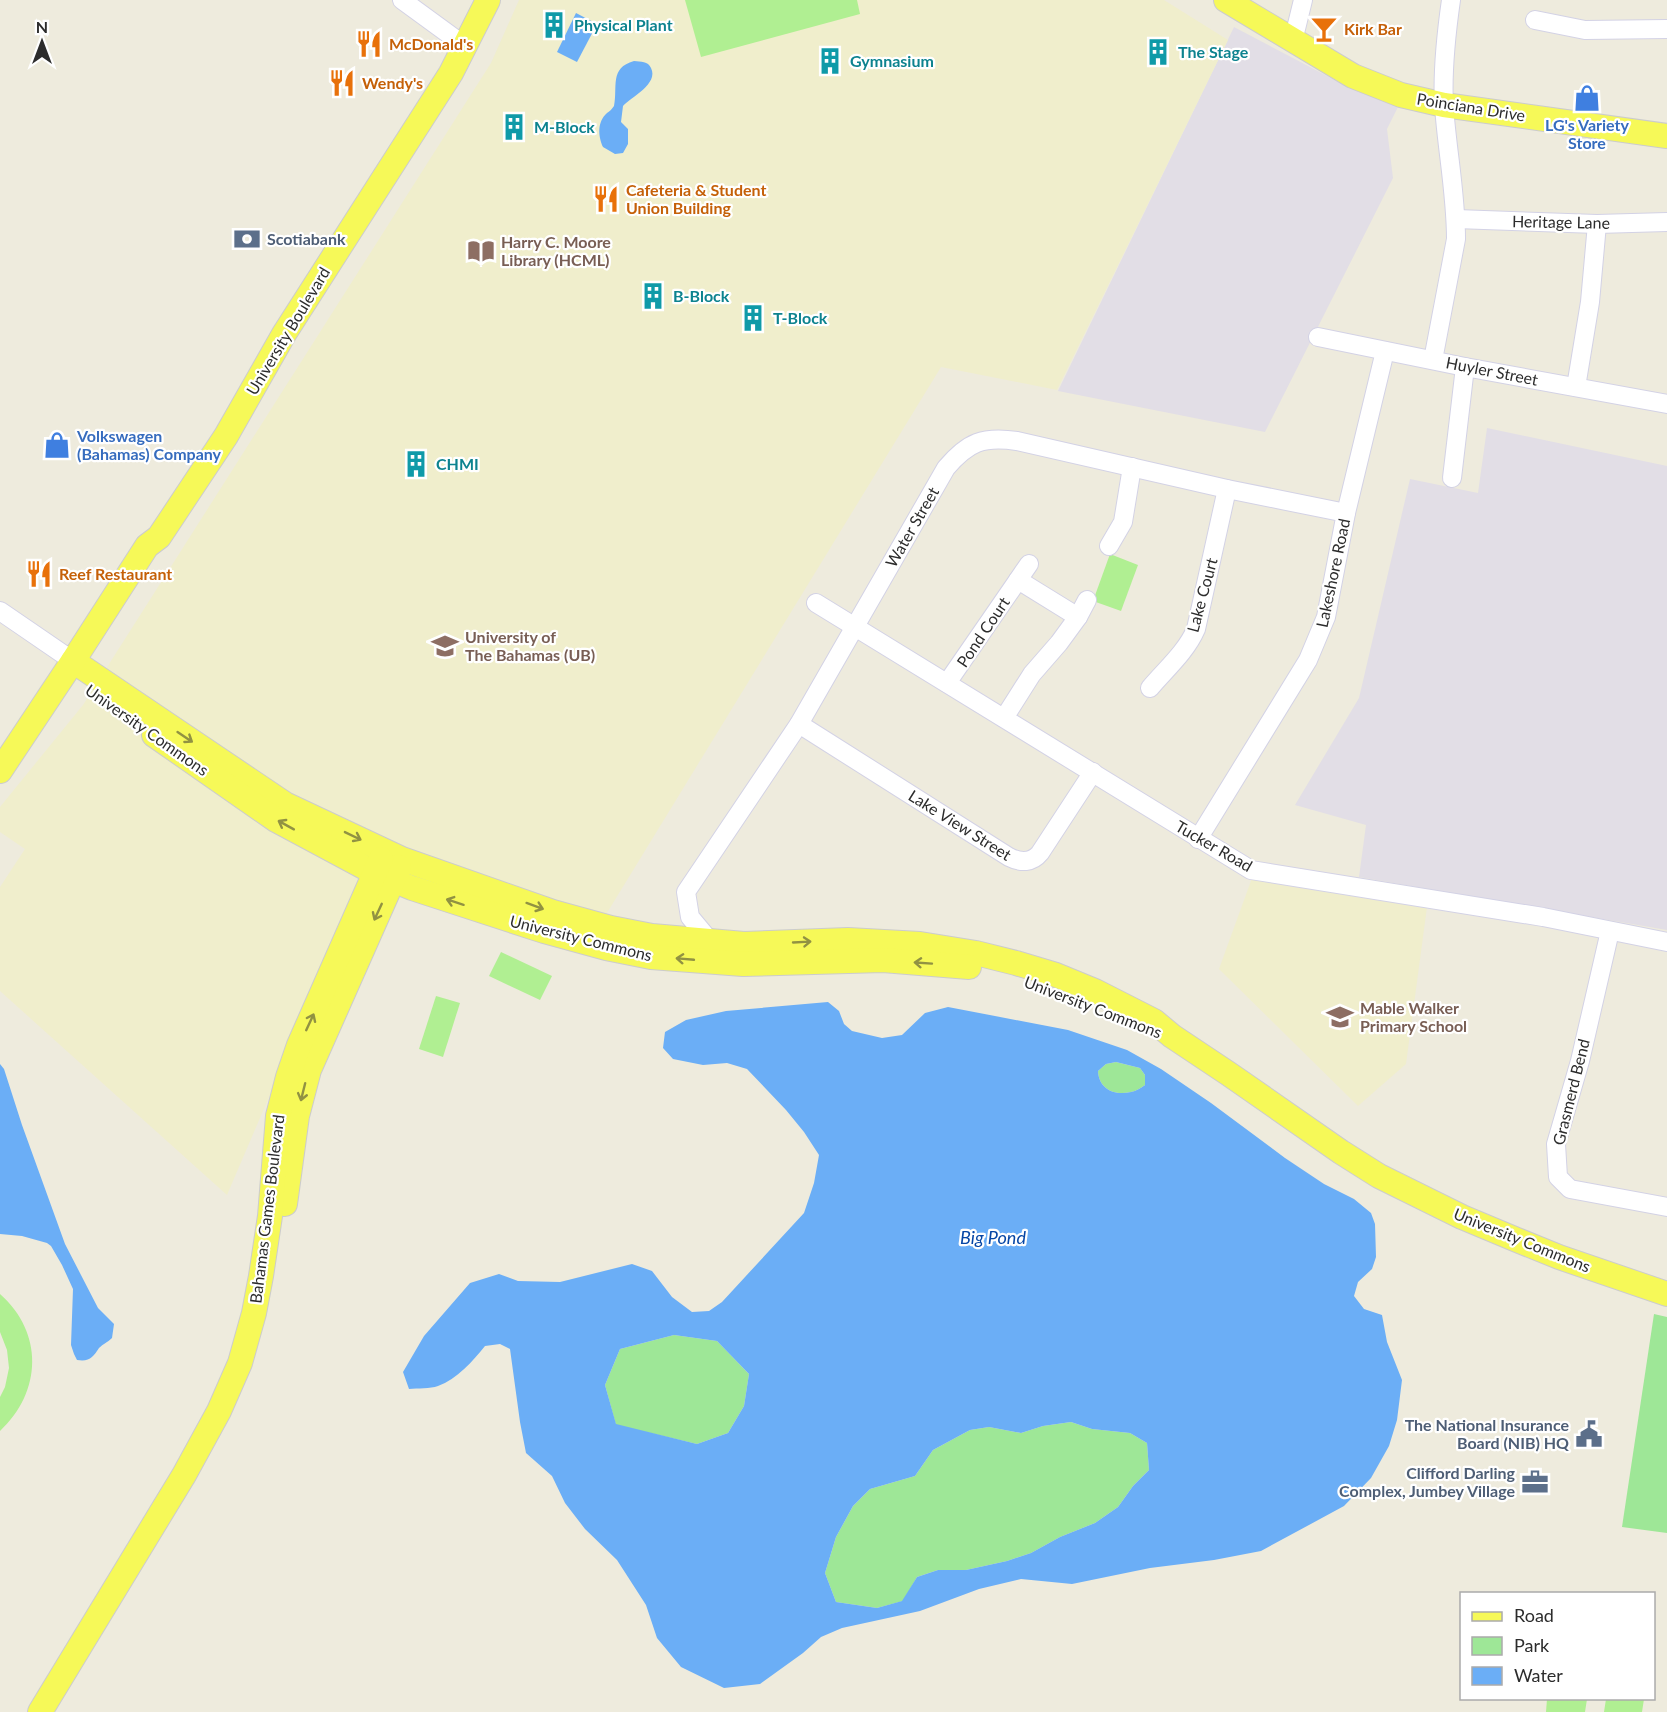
<svg xmlns="http://www.w3.org/2000/svg" width="1667" height="1712" font-family="Lato,sans-serif">
<style>
.industrial{fill:#e2dee6}
.education{fill:#f0eecc}
.green{fill:#9ee797}
.pitch{fill:#b0ef92}
.water{fill:#6baef6;fill-rule:evenodd}
.lines{fill:none;stroke-linecap:round;stroke-linejoin:round}
.minor-casing{stroke:#d3d2e5;stroke-width:20}
.major-casing{stroke:#ccc;stroke-width:26}
.minor{stroke:#fff;stroke-width:18}
.major{stroke:#f6f958;stroke-width:24}
.oneway{stroke:#919242}
.labels{text-anchor:middle;stroke-width:4.5;stroke-linejoin:round;paint-order:stroke}
.culture-label{font-size:16px;font-weight:bold;fill:#0d838f;stroke:#fff;text-anchor:start}
.food-label{font-size:16px;font-weight:bold;fill:#c56008;stroke:#fff;text-anchor:start}
.street-label{font-size:16px;fill:#2c2c2c;stroke:#fff}
.shop-label{font-size:16px;font-weight:bold;fill:#366cbe;stroke:#fff}
.service-label{font-size:16px;font-weight:bold;fill:#4e5e75;stroke:#fff;text-anchor:end}
.education-label{font-size:16px;font-weight:bold;fill:#785e54;stroke:#fff;text-anchor:start}
.water-label{font-size:18px;font-style:italic;fill:#0646a5;stroke:#fff}
</style>
<rect width="100%" height="100%" fill="#eeebdd"/>
<g class="industrial">
<polygon points="1234,27 1348,87 1398,107 1387,129 1393,178 1265,432 1058,391"/>
<polygon points="1487,428 1667,466 1667,930 1359,877 1366,825 1295,805 1359,698 1410,479 1478,493"/>
</g>
<g class="education">
<polygon points="519,0 1164,0 1228,40 1057,390 941,367 602,921 376,847 227,1195 0,991 0,887 25,849 0,832 0,807 83,705 491,63"/>
<polygon points="1252,878 1427,907 1406,1064 1358,1106 1219,969"/>
</g>
<g class="green">
<path d="M1116,1062L1140,1068L1145,1075V1085C1141,1088 1136,1091 1131,1092C1114,1096 1099,1089 1098,1071L1106,1064Z"/>
<polygon points="1654,1314 1667,1317 1667,1533 1622,1527"/>
<polygon points="674,1335 717,1341 749,1374 744,1406 728,1433 697,1444 616,1425 605,1385 620,1349"/>
<polygon points="1071,1422 1092,1429 1130,1433 1147,1443 1149,1470 1133,1486 1118,1507 1095,1523 1060,1537 1031,1553 1007,1561 966,1570 938,1570 917,1577 903,1601 877,1608 836,1602 825,1573 836,1537 853,1506 870,1489 915,1476 933,1450 970,1430 989,1427 1021,1433 1043,1426"/>
</g>
<g class="pitch">
<polygon points="685,0 857,0 860,14 701,57"/>
<polygon points="1110,554 1138,565 1121,611 1093,601"/>
<polygon points="501,952 552,976 540,1000 489,976"/>
<polygon points="436,996 460,1003 443,1057 419,1049"/>
<path d="M0,1294C44,1333 42,1392 0,1431V1397L5,1387L9,1368L7,1350L0,1332Z"/>
<polygon points="1547,1699 1587,1699 1585,1712 1546,1712"/>
<polygon points="1606,1699 1644,1699 1642,1712 1604,1712"/>
</g>
<g class="water">
<polygon points="576,13 597,24 577,62 557,52"/>
<path d="M634,61C641,62 648,61 651,68C659,84 631,97 623,106L621,122L628,129V144L623,153L615,154L603,147C598,136 597,122 607,113C610,111 612,109 614,106C618,87 609,68 634,61Z"/>
<path d="M828,1002L839,1011L844,1024L852,1031L882,1038L902,1035L925,1013L948,1007L1068,1030L1127,1050L1161,1069L1211,1103L1285,1158L1324,1184L1354,1199L1371,1213L1375,1224L1376,1257L1372,1269L1358,1282L1354,1296L1364,1309L1382,1315L1387,1342L1402,1380L1397,1420L1389,1446L1371,1478L1344,1506L1261,1551L1214,1560L1150,1568L1072,1584L1021,1579L979,1589L920,1611L842,1628L821,1637L803,1653L760,1684L724,1688L681,1667L657,1638L646,1605L617,1560L585,1529L565,1503L552,1476L526,1453L520,1422L510,1349L500,1344L485,1346C473,1361 457,1379 438,1386C430,1389 418,1388 409,1389L403,1372L424,1336L470,1283L499,1274L518,1281L560,1282L632,1264L652,1271L672,1297L692,1312L709,1311L722,1302L804,1213L814,1183L819,1155L804,1132L786,1110L747,1069L727,1063L703,1065L673,1059L663,1048L665,1032L686,1020L726,1011ZM1116,1062L1140,1068L1145,1075V1085C1141,1088 1136,1091 1131,1092C1114,1096 1099,1089 1098,1071L1106,1064ZM674,1335L717,1341L749,1374L744,1406L728,1433L697,1444L616,1424L605,1385L620,1349ZM1071,1422L1092,1429L1130,1433L1147,1443L1149,1470L1133,1486L1118,1507L1095,1523L1060,1537L1031,1553L1007,1561L966,1570H938L917,1577L902,1601L877,1608L836,1602L825,1573L836,1537L853,1506L870,1489L915,1476L933,1450L970,1430L989,1427L1021,1433L1043,1426Z"/>
<path d="M0,1064L4,1069L22,1125L65,1244L98,1308L114,1324L112,1338C108,1342 103,1344 99,1348C93,1357 90,1362 77,1360L74,1354L71,1345L73,1289L62,1265L51,1246L47,1243L22,1236L0,1234Z"/>
</g>
<g class="lines">
<defs>
<g id="minor">
<polyline points="402,0 465,46"/>
<polyline points="1535,20 1585,30 1667,29"/>
<polyline points="1293,41 1303,0"/>
<polyline points="1456,219 1597,224 1667,222"/>
<polyline points="1318,337 1465,367 1667,404"/>
<path d="M1433,360L1456,239C1456,194 1447,150 1444,106C1442,70 1446,35 1451,0"/>
<polyline points="1576,387 1590,302 1597,224"/>
<polyline points="1452,478 1465,367"/>
<polyline points="1109,546 1123,522 1132,467"/>
<polyline points="1018,580 1029,564"/>
<polyline points="816,603 1251,870 1543,917 1667,942"/>
<polyline points="0,611 73,661"/>
<polyline points="947,683 1018,580 1078,617"/>
<path d="M1150,688C1166,669 1186,652 1196,629L1227,489"/>
<polyline points="1004,718 1032,674 1059,643 1078,617 1087,600"/>
<path d="M799,724L1009,857C1021,863 1032,863 1040,853L1093,772"/>
<polyline points="1198,839 1308,660 1326,617 1346,513 1385,351"/>
<polyline points="1610,931 1580,1061 1556,1144 1558,1177 1570,1189 1667,1207"/>
<path d="M710,941L690,917L686,892L799,724L946,468C968,442 983,436 1017,441L1227,489L1346,513"/>
</g>
<g id="major">
<polyline points="1226,0 1353,76 1401,95 1444,105 1667,136"/>
<polyline points="73,661 285,804 402,859 553,912 611,928 652,936 744,944 848,940 920,944 976,953 1016,963 1056,975 1095,991 1154,1021 1172,1036 1229,1074 1341,1152 1379,1176 1462,1217 1517,1240 1559,1257 1667,1294"/>
<polyline points="154,735 276,820 375,873 412,888 544,931 606,948 651,957 743,964 883,960 969,967"/>
<polyline points="0,771 73,661 147,546 159,537 226,436 284,334 451,73 488,0"/>
<polyline points="285,1204 297,1116 309,1070 399,867"/>
<polyline points="40,1712 184,1475 219,1411 240,1363 254,1313 261,1276 270,1216 278,1116 288,1077 299,1045 381,859"/>
</g>
</defs>
<use href="#minor" class="minor-casing"/>
<use href="#major" class="major-casing"/>
<use href="#minor" class="minor"/>
<use href="#major" class="major"/>
</g>
<defs><path id="oneway-shaft" d="M-6 0H5M1.5-3L5.5 0L1.5 3" fill="none" stroke-width="1.6" stroke-linecap="round" stroke-linejoin="round" transform="scale(1.5)"/></defs>
<g class="oneway">
<use href="#oneway-shaft" transform="translate(185 737) rotate(34)"/>
<use href="#oneway-shaft" transform="translate(286 825) rotate(-151)"/>
<use href="#oneway-shaft" transform="translate(353 836) rotate(26)"/>
<use href="#oneway-shaft" transform="translate(455 902) rotate(-162)"/>
<use href="#oneway-shaft" transform="translate(535 906) rotate(20)"/>
<use href="#oneway-shaft" transform="translate(378 912) rotate(115)"/>
<use href="#oneway-shaft" transform="translate(802 942) rotate(-3)"/>
<use href="#oneway-shaft" transform="translate(685 959) rotate(-175)"/>
<use href="#oneway-shaft" transform="translate(923 963) rotate(-176)"/>
<use href="#oneway-shaft" transform="translate(310 1022) rotate(-65)"/>
<use href="#oneway-shaft" transform="translate(303 1092) rotate(104)"/>
</g>
<defs>
<symbol id="building-bare" viewBox="-9 -9 18 18"><path d="M-4-6H4V6H1V3H-1V6H-4ZM-2.5-4.3h1.7v1.8h-1.7ZM.8-4.3h1.7v1.8H.8ZM-2.5-1h1.7V.8h-1.7ZM.8-1h1.7V.8H.8Z" fill="#0f9aa8" stroke="#fff" stroke-width="2.5" paint-order="stroke"/></symbol>
<symbol id="bar-bare" viewBox="-9 -9 18 18"><path d="M-6-5H6L.8 .8V4.5H3.5V6h-7V4.5H-.8V.8Z" fill="#e8710a" stroke="#fff" stroke-width="2.5" paint-order="stroke"/></symbol>
<symbol id="restaurant-bare" viewBox="-9 -9 18 18"><path d="M-5-6h1v4h1v-4h1v4h1v-4h1v5L-1.5 .5V6h-2V.5L-5-1ZM5-6V6H3V1.5H1.5Q1.5-4 5-6Z" fill="#e8710a" stroke="#fff" stroke-width="2.5" paint-order="stroke"/></symbol>
<symbol id="shop-bare" viewBox="-9 -9 18 18"><path d="M-5-2.5h2.3a2.7 3.5 0 0 1 5.4 0H5L5.5 6h-11ZM-1.5-2.5h3a1.5 2.3 0 0 0-3 0Z" fill="#3f7fe0" stroke="#fff" stroke-width="2.5" paint-order="stroke"/></symbol>
<symbol id="bank-bare" viewBox="-9 -9 18 18"><path d="M-6-4H6V4H-6ZM0-2.3a2.3 2.3 0 1 0 0 4.6a2.3 2.3 0 1 0 0-4.6Z" fill="#5c6f8a" stroke="#fff" stroke-width="2.5" paint-order="stroke"/></symbol>
<symbol id="library-bare" viewBox="-9 -9 18 18"><path d="M-6-4Q-3-5.5-.7-3.5V5Q-3 3-6 4ZM6-4Q3-5.5 .7-3.5V5Q3 3 6 4Z" fill="#8d6e63" stroke="#fff" stroke-width="2.5" paint-order="stroke"/></symbol>
<symbol id="university-bare" viewBox="-9 -9 18 18"><path d="M0-5L7-2L0 1L-7-2ZM-4 1L0 2.5L4 1V4Q0 6-4 4Z" fill="#8d6e63" stroke="#fff" stroke-width="2.5" paint-order="stroke"/></symbol>
<symbol id="school-bare" viewBox="-9 -9 18 18"><path d="M0-5L7-2L0 1L-7-2ZM-4 1L0 2.5L4 1V4Q0 6-4 4Z" fill="#8d6e63" stroke="#fff" stroke-width="2.5" paint-order="stroke"/></symbol>
<symbol id="civic-bare" viewBox="-9 -9 18 18"><path d="M-.6-6.5H3V-4.5H.6V-3L4-1V1h2V6H-6V1h2V-1L-.6-3ZM-1.2 2.5V6h2.4V2.5Z" fill="#5c6f8a" stroke="#fff" stroke-width="2.5" paint-order="stroke"/></symbol>
<symbol id="office-bare" viewBox="-9 -9 18 18"><path d="M-6-3h4V-5.5h4V-3h4V5H-6ZM-1-4.5V-3h2v-1.5ZM-6 0V1H6V0Z" fill="#5c6f8a" stroke="#fff" stroke-width="2.5" paint-order="stroke"/></symbol>
</defs>
<g fill-rule="evenodd">
<use href="#building-bare" x="535" y="6" width="38" height="38"/>
<use href="#bar-bare" x="1305" y="10" width="38" height="38"/>
<use href="#restaurant-bare" x="350" y="25" width="38" height="38"/>
<use href="#building-bare" x="1139" y="33" width="38" height="38"/>
<use href="#building-bare" x="811" y="42" width="38" height="38"/>
<use href="#restaurant-bare" x="323" y="64" width="38" height="38"/>
<use href="#shop-bare" x="1568" y="79" width="38" height="38"/>
<use href="#building-bare" x="495" y="108" width="38" height="38"/>
<use href="#restaurant-bare" x="587" y="180" width="38" height="38"/>
<use href="#bank-bare" x="228" y="220" width="38" height="38"/>
<use href="#library-bare" x="462" y="232" width="38" height="38"/>
<use href="#building-bare" x="634" y="277" width="38" height="38"/>
<use href="#building-bare" x="734" y="299" width="38" height="38"/>
<use href="#shop-bare" x="38" y="426" width="38" height="38"/>
<use href="#building-bare" x="397" y="445" width="38" height="38"/>
<use href="#restaurant-bare" x="20" y="555" width="38" height="38"/>
<use href="#university-bare" x="426" y="627" width="38" height="38"/>
<use href="#school-bare" x="1321" y="998" width="38" height="38"/>
<use href="#civic-bare" x="1570" y="1415" width="38" height="38"/>
<use href="#office-bare" x="1516" y="1463" width="38" height="38"/>
</g>
<g class="labels">
<g class="culture-label">
<text x="574" y="31">Physical Plant</text>
<text x="1178" y="58">The Stage</text>
<text x="850" y="67">Gymnasium</text>
<text x="534" y="133">M-Block</text>
<text x="673" y="302">B-Block</text>
<text x="773" y="324">T-Block</text>
<text x="436" y="470">CHMI</text>
</g>
<g class="food-label">
<text x="1344" y="35">Kirk Bar</text>
<text x="389" y="50">McDonald's</text>
<text x="362" y="89">Wendy's</text>
<text x="626" y="196">Cafeteria &amp; Student<tspan x="626" dy="18">Union Building</tspan></text>
<text x="59" y="580">Reef Restaurant</text>
</g>
<g class="street-label">
<text transform="translate(1471 107) rotate(9)" y="6">Poinciana Drive</text>
<text transform="translate(1561 222) rotate(1)" y="6">Heritage Lane</text>
<text transform="translate(288 331) rotate(-59)" y="6">University Boulevard</text>
<text transform="translate(1492 371) rotate(11)" y="6">Huyler Street</text>
<text transform="translate(912 527) rotate(-60)" y="6">Water Street</text>
<text transform="translate(1333 573) rotate(-78)" y="6">Lakeshore Road</text>
<text transform="translate(1202 595) rotate(-75)" y="6">Lake Court</text>
<text transform="translate(983 632) rotate(-56)" y="6">Pond Court</text>
<text transform="translate(147 730) rotate(35)" y="6">University Commons</text>
<text transform="translate(960 825) rotate(32)" y="6">Lake View Street</text>
<text transform="translate(1214 846) rotate(30)" y="6">Tucker Road</text>
<text transform="translate(581 938) rotate(14)" y="6">University Commons</text>
<text transform="translate(1093 1007) rotate(21)" y="6">University Commons</text>
<text transform="translate(1571 1092) rotate(-76)" y="6">Grasmerd Bend</text>
<text transform="translate(267 1209) rotate(-83)" y="6">Bahamas Games Boulevard</text>
<text transform="translate(1522 1240) rotate(22)" y="6">University Commons</text>
</g>
<g class="shop-label">
<text x="1587" y="131">LG's Variety<tspan x="1587" dy="18">Store</tspan></text>
<text x="77" y="442" text-anchor="start">Volkswagen<tspan x="77" dy="18">(Bahamas) Company</tspan></text>
</g>
<g class="service-label">
<text x="267" y="245" text-anchor="start">Scotiabank</text>
<text x="1569" y="1431">The National Insurance<tspan x="1569" dy="18">Board (NIB) HQ</tspan></text>
<text x="1515" y="1479">Clifford Darling<tspan x="1515" dy="18">Complex, Jumbey Village</tspan></text>
</g>
<g class="education-label">
<text x="501" y="248">Harry C. Moore<tspan x="501" dy="18">Library (HCML)</tspan></text>
<text x="465" y="643">University of<tspan x="465" dy="18">The Bahamas (UB)</tspan></text>
<text x="1360" y="1014">Mable Walker<tspan x="1360" dy="18">Primary School</tspan></text>
</g>
<g class="water-label">
<text x="993" y="1244">Big Pond</text>
</g>
</g>
<rect x="1460" y="1592" width="195" height="108" fill="#ffffff" stroke="#ababab" stroke-width="1.5"/>
<rect x="1472" y="1612" width="30" height="9" fill="#f6f958" stroke="#ababab" stroke-width="1.5"/>
<text x="1514" y="1622" font-size="18" fill="#2c2c2c">Road</text>
<rect x="1472" y="1637" width="30" height="18" fill="#9ee797" stroke="#ababab" stroke-width="1.5"/>
<text x="1514" y="1652" font-size="18" fill="#2c2c2c">Park</text>
<rect x="1472" y="1667" width="30" height="18" fill="#6baef6" stroke="#ababab" stroke-width="1.5"/>
<text x="1514" y="1682" font-size="18" fill="#2c2c2c">Water</text>
<g transform="translate(42 42)" stroke="#ffffff" stroke-width="4.5" paint-order="stroke">
<path d="M0-4.5L10 22L0 15L-10 22Z" fill="#2c2c2c"/>
<text y="-9" font-size="16" font-weight="bold" text-anchor="middle" fill="#2c2c2c">N</text>
</g>
</svg>
